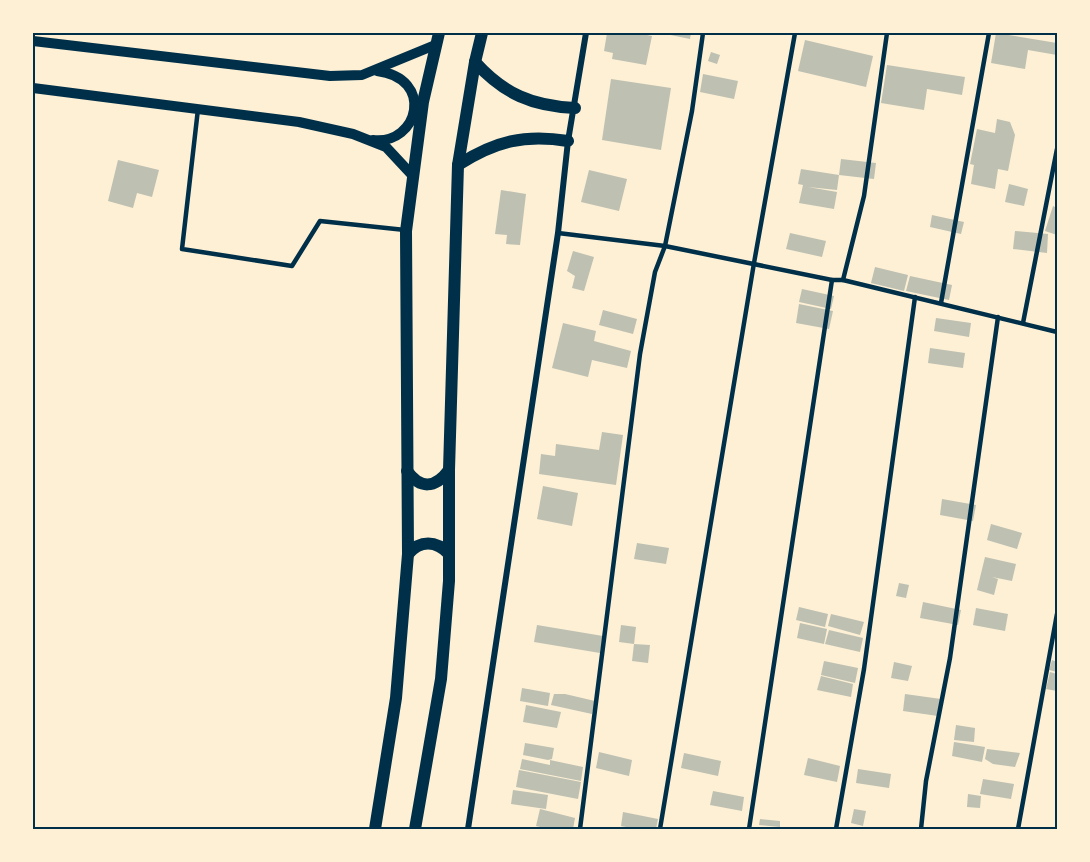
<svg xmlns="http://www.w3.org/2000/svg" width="1090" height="862" font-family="Roboto,sans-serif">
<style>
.building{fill:#bec0b2}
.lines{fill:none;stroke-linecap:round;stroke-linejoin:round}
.service{stroke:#003049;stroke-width:4.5}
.minor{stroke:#003049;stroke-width:6}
.tertiary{stroke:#003049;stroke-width:10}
.secondary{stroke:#003049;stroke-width:12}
.neatline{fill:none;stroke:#003049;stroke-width:2}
</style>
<rect width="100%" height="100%" fill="#fdf0d5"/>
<g class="building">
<polygon points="607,33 637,33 652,36 646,65 612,59 613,53 604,51"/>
<polygon points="661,33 691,33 690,39"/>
<polygon points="996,33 1057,43 1057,55 1028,50 1025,69 991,63"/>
<polygon points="805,40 873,56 866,87 798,71"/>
<polygon points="711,52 720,55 717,64 708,61"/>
<polygon points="887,65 965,77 962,95 927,89 924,110 881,103"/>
<polygon points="703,74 738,81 734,99 700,92"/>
<polygon points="611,79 671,88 661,150 602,140"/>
<polygon points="997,119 1010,122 1015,135 1008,171 998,169 995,189 971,184 974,165 970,164 977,129 995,133"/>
<polygon points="841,159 876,163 874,179 839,175"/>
<polygon points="118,160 159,170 152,197 137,193 133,208 108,201"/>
<polygon points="801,169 839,175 837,190 808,187 837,192 834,209 799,203 803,185 798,184"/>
<polygon points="589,170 627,179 619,211 581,202"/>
<polygon points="1009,184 1028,189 1024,206 1005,202"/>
<polygon points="501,190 526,194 520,245 506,244 507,235 495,234"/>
<polygon points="1053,206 1057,208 1057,235 1045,231"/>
<polygon points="932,215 964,222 961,234 930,227"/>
<polygon points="1015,231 1048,234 1047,253 1013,249"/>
<polygon points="790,233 826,241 822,257 786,249"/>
<polygon points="573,251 594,257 584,291 572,288 575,276 567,271"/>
<polygon points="875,267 908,275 904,291 871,283"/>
<polygon points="910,276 952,285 949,300 906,291"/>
<polygon points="802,289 834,296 831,309 799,302"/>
<polygon points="799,304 833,311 829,329 796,323"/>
<polygon points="603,310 637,319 633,334 599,325"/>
<polygon points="936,318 971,323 969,337 934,331"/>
<polygon points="563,323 596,331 594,341 631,351 627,368 592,360 588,377 552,368"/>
<polygon points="930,348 965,353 963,368 928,363"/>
<polygon points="602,432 623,435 616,485 539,474 541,454 555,456 556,444 599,450"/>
<polygon points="543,486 578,493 572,526 537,519"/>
<polygon points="942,499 976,505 973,521 940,515"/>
<polygon points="991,524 1022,533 1017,549 987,540"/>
<polygon points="637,543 669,548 666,564 634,559"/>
<polygon points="985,557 1016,564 1012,581 992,577 998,579 994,595 977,590"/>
<polygon points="899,583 909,585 906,598 896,596"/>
<polygon points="923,602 961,610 958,625 920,618"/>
<polygon points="799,607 828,614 825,627 796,620"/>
<polygon points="976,608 1008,614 1005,631 973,625"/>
<polygon points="831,614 864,622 860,635 828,626"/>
<polygon points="800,623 827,629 824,644 797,638"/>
<polygon points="537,625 603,636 600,653 534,642"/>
<polygon points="621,625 636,627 634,644 619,642"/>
<polygon points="829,630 863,638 860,652 825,644"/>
<polygon points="634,644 650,645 648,663 632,661"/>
<polygon points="1052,660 1057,662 1057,672 1049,670"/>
<polygon points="824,661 858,668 855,683 821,675"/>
<polygon points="894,662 912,666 908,681 891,678"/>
<polygon points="1050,672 1057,674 1057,691 1046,689"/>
<polygon points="821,676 853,684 851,697 817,690"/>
<polygon points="522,688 550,693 548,706 520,701"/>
<polygon points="554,694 565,694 595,701 592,714 551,705"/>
<polygon points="905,694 941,699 938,716 903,711"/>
<polygon points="526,705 561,712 557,728 523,722"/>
<polygon points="956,725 975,728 974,742 954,740"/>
<polygon points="954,742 985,747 982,762 952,756"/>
<polygon points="525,743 554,748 552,759 548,760 523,755"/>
<polygon points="987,749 1020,753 1015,767 993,764 985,759"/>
<polygon points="599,752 632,760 629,776 596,768"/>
<polygon points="684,753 721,761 718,776 681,768"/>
<polygon points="808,758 840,766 837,782 804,775"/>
<polygon points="522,759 550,765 550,760 583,767 581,781 520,769"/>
<polygon points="858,769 891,774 889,788 856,783"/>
<polygon points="519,770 581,782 578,799 516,787"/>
<polygon points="983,779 1014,784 1011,799 980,794"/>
<polygon points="513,790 548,795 546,809 511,804"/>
<polygon points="713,791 744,797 742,811 710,805"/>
<polygon points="968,794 981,796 980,808 967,807"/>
<polygon points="540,809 575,818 573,829 549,829 536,826"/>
<polygon points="854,809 866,811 863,826 851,823"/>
<polygon points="623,812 658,819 656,829 636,829 621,826"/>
<polygon points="760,819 780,821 780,827 759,825"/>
</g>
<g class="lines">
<g class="service">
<polyline points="198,109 182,249 292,266 320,221 405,230"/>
<polyline points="558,233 665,246 832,280 843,280 1057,332"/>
<polyline points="843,280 864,196 887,33"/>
<polyline points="941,303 989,33"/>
<polyline points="1023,323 1057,149"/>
<polyline points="580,829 640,354 655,272 665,246 692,111 703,33"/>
<polyline points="660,829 754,263 795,33"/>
<polyline points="749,829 832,280"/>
<polyline points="836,829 864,669 915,297"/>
<polyline points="921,829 926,781 950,658 998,317"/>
<polyline points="1018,829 1057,614"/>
</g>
<polyline class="minor" points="468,829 558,233 568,141 586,33"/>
<g class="tertiary">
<polyline points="33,41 330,76 362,75 435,45"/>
<polyline points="33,88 299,122 353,134 386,147 413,176"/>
<path d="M373,140C419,145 435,78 377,71"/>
</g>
<g class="secondary">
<path d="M475,62C504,94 532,106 575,108"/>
<path d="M458,165C495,141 525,134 568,141"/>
<path d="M407,471C420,489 435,489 449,470"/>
<path d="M408,554C420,540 436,540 449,554"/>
<polyline points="375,829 396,698 408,554 406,231 423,102 439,33"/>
<polyline points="415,829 441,679 449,581 449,470 458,165 475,62 482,33"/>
</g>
</g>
<rect width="1090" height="862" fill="none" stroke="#fdf0d5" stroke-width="69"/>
<rect x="34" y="34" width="1022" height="794" class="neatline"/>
</svg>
